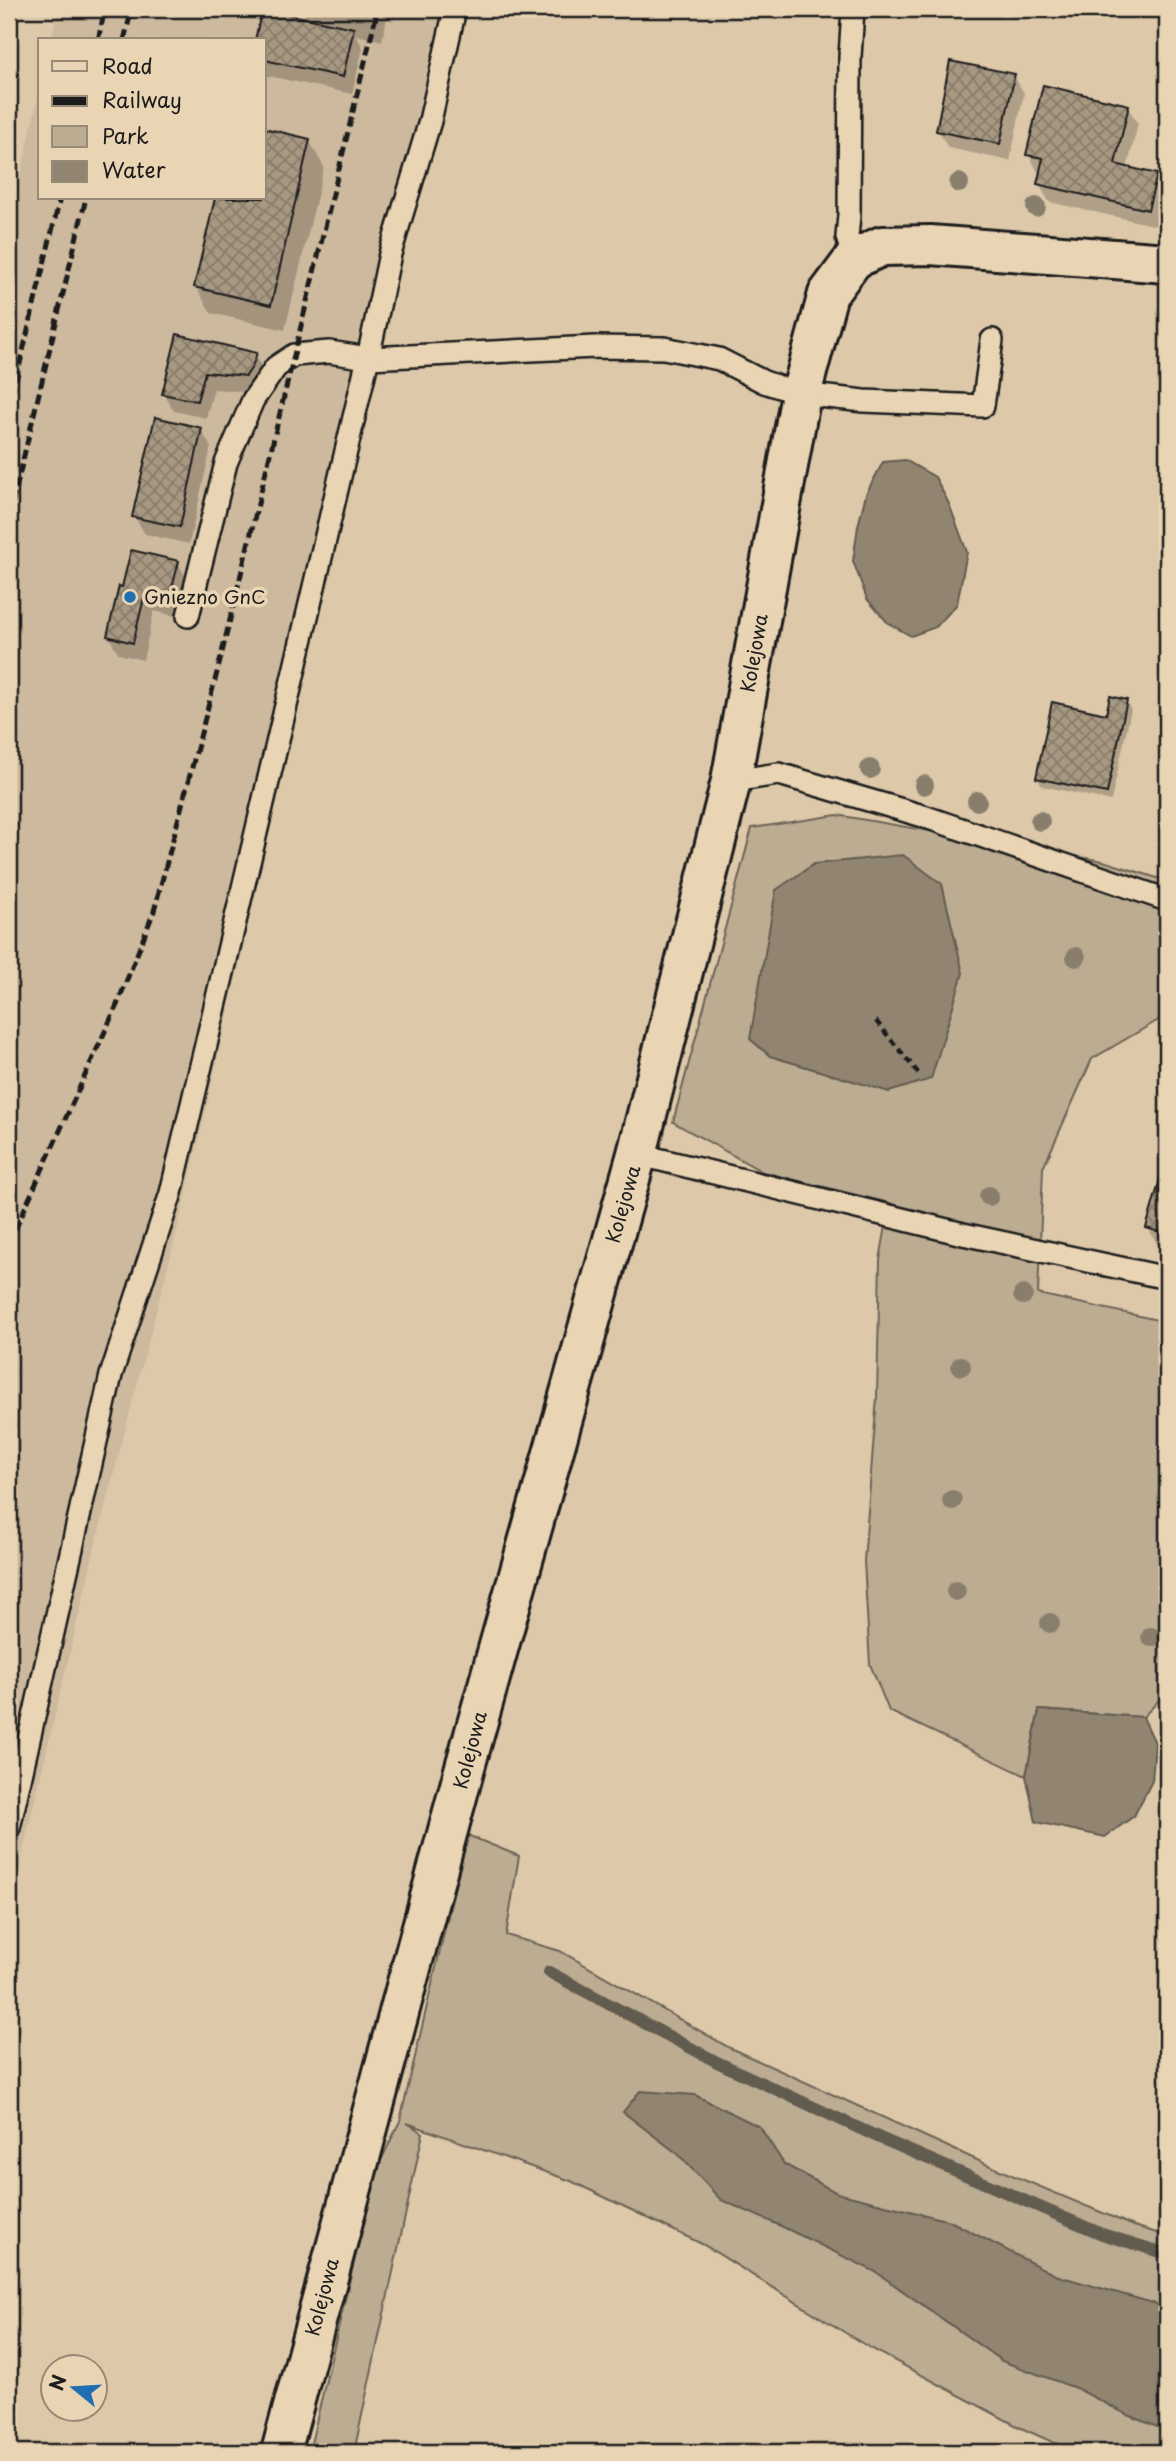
<svg xmlns="http://www.w3.org/2000/svg" width="1176" height="2461" font-family="'Playpen Sans',sans-serif">
<style>
.built{fill:#cdba9e}
.green{fill:#bcac92;stroke:#6c6457;stroke-width:2}
.water{fill:#918572;stroke:#625b50;stroke-width:2}
.shadow{fill:#0003}
.lines{fill:none;stroke-linecap:round;stroke-linejoin:round}
.stream{stroke:#625b50;stroke-width:12}
.building{fill:url(#building-cross-hatch);stroke:#1c1c1c;stroke-width:2}
.lane-casing{stroke:#1c1c1c;stroke-width:26}
.street-casing{stroke:#1c1c1c;stroke-width:44}
.path{stroke:#1c1c1c;stroke-width:4.5;stroke-dasharray:7 5;stroke-linecap:butt}
.lane{stroke:#e9d4b3;stroke-width:21}
.street{stroke:#e9d4b3;stroke-width:38}
.rail{stroke:#1c1c1c;stroke-width:5;stroke-dasharray:10 5;stroke-linecap:butt}
.tree{fill:#897e6c}
.poi-dot{fill:#1f6fb2;stroke:#e9d4b3;stroke-width:2.5}
.labels{text-anchor:middle;stroke-width:7;stroke-linejoin:round;paint-order:stroke}
.poi-label{font-size:19px;fill:#1c1c1c;stroke:#e9d4b3;text-anchor:start}
.street-label{font-size:19px;fill:#1c1c1c;stroke:#e9d4b3}
</style>
<defs>
<pattern id="building-cross-hatch" width="8" height="8" patternUnits="userSpaceOnUse" patternTransform="scale(1.75)"><rect width="8" height="8" fill="#a79882"/><path d="M0 0l8 8M0 8l8-8" fill="none" stroke="#877b6a"/></pattern>
</defs>
<rect width="100%" height="100%" fill="#ddc9aa"/>
<filter id="ink" filterUnits="userSpaceOnUse"><feTurbulence type="fractalNoise" baseFrequency=".0143" numOctaves="2"/><feDisplacementMap in="SourceGraphic" scale="14" xChannelSelector="R" yChannelSelector="G"/><feConvolveMatrix kernelMatrix="1 2 1 2 8 2 1 2 1" color-interpolation-filters="sRGB"/></filter>
<g filter="url(#ink)">
<polygon class="built" points="58,9 460,9 182,1212 97,1539 9,1909 9,226 40,89 40,198 264,198 264,40 51,40"/>
<g class="green">
<polygon points="837,815 1103,861 1167,881 1167,1015 1092,1059 1043,1168 1038,1294 1167,1322 1167,1692 1143,1717 1039,1710 1026,1776 889,1711 870,1664 864,1561 877,1397 880,1260 890,1203 763,1172 673,1122 752,828"/>
<polygon points="467,1835 519,1856 506,1935 560,1951 730,2048 988,2165 1134,2226 1167,2236 1167,2452 1075,2452 1019,2427 865,2345 704,2245 571,2181 407,2123 423,2133 354,2452 309,2452 375,2173 400,2121"/>
</g>
<g class="water">
<polygon points="905,460 935,477 949,504 967,552 957,604 936,627 911,636 888,623 867,599 853,561 858,526 866,494 883,462"/>
<polygon points="903,855 942,884 963,973 931,1079 889,1092 770,1056 750,1039 776,890 814,864"/>
<polygon points="1039,1710 1143,1717 1155,1743 1152,1781 1134,1816 1105,1837 1036,1822 1026,1776"/>
<polygon points="640,2091 695,2095 760,2127 784,2164 837,2193 950,2221 1055,2275 1167,2307 1167,2431 1128,2415 1078,2389 1002,2361 876,2272 781,2226 721,2200 678,2154 623,2112"/>
</g>
<g class="shadow">
<polygon points="29,9 48,9 47,13"/>
<polygon points="302,9 389,9 382,41 356,35 363,48 352,94 264,75 264,40 257,40 264,10 308,20"/>
<polygon points="1014,76 1024,93 1010,161 948,148 938,130"/>
<polygon points="1127,106 1138,124 1127,169 1155,176 1166,193 1157,226 1049,202 1039,184 1041,173 1038,172 1028,154"/>
<polygon points="309,140 324,167 285,330 211,313 196,287 217,198 264,198"/>
<polygon points="178,337 255,355 266,373 256,393 214,389 206,418 174,411 164,394"/>
<polygon points="201,430 211,447 189,544 145,534 134,516"/>
<polygon points="178,563 188,581 179,617 154,611 143,660 119,654 108,636 120,588"/>
<polygon points="1126,701 1131,710 1111,801 1042,786 1037,777"/>
<polygon points="1167,1161 1167,1248 1158,1246 1148,1228"/>
</g>
<g class="lines">
<polyline class="stream" points="549,1972 717,2062 880,2138 1102,2234 1167,2254"/>
</g>
<g class="building">
<polygon points="262,9 354,28 343,77 264,60 264,40 255,40"/>
<polygon points="950,61 1015,74 1000,144 936,131"/>
<polygon points="1043,85 1129,105 1115,164 1157,174 1148,210 1037,184 1043,158 1026,155"/>
<polygon points="264,128 310,139 271,305 194,287 215,198 264,198"/>
<polygon points="177,334 257,353 252,367 246,376 205,372 197,401 162,394"/>
<polygon points="155,417 202,428 180,527 132,517"/>
<polygon points="131,550 179,561 169,600 145,594 133,643 107,636 119,586 122,587"/>
<polygon points="1110,696 1127,700 1107,793 1036,778 1052,702 1106,714"/>
<polygon points="1167,1155 1167,1234 1146,1228"/>
</g>
<g class="lines">
<defs>
<g id="lane">
<polyline points="853,9 850,57 849,215 847,237 854,259"/>
<polyline points="188,616 226,463 253,400 276,367 294,355 329,352 368,358 595,347 664,348 719,359 764,382 801,394 864,401 983,406 992,340"/>
<polyline points="731,781 779,774 923,816 1167,900"/>
<polyline points="637,1154 963,1234 1167,1278"/>
<polyline points="9,1828 111,1375 171,1193 368,358 390,254 430,121 455,9"/>
</g>
<polyline id="street" points="281,2452 465,1767 637,1154 731,781 801,394 828,294 854,259 882,246 930,245 1167,263"/>
</defs>
<use href="#lane" class="lane-casing"/>
<use href="#street" class="street-casing"/>
<polyline class="path" points="876,1021 919,1074"/>
<use href="#lane" class="lane"/>
<use href="#street" class="street"/>
<g class="rail">
<polyline points="98,40 105,9"/>
<polyline points="124,40 132,9"/>
<polyline points="9,409 60,198"/>
<polyline points="9,518 86,198"/>
<polyline points="9,1243 117,1005 154,911 219,665 377,12"/>
</g>
</g>
<g class="tree">
<circle cx="959" cy="183" r="10"/>
<circle cx="1036" cy="207" r="10"/>
<circle cx="870" cy="769" r="10"/>
<circle cx="924" cy="785" r="10"/>
<circle cx="977" cy="801" r="10"/>
<circle cx="1040" cy="821" r="10"/>
<circle cx="1076" cy="957" r="10"/>
<circle cx="989" cy="1196" r="10"/>
<circle cx="1023" cy="1295" r="10"/>
<circle cx="961" cy="1366" r="10"/>
<circle cx="952" cy="1500" r="10"/>
<circle cx="956" cy="1591" r="10"/>
<circle cx="1050" cy="1623" r="10"/>
<circle cx="1151" cy="1637" r="10"/>
</g>
</g>
<circle class="poi-dot" cx="130" cy="597" r="7"/>
<g class="labels">
<g class="poi-label">
<text x="144" y="604">Gniezno GnC</text>
</g>
<g class="street-label">
<text transform="translate(754 653) rotate(-80)" y="7">Kolejowa</text>
<text transform="translate(623 1204) rotate(-74)" y="7">Kolejowa</text>
<text transform="translate(470 1750) rotate(-75)" y="7">Kolejowa</text>
<text transform="translate(322 2297) rotate(-75)" y="7">Kolejowa</text>
</g>
</g>
<rect width="1176" height="2461" fill="none" stroke="#e9d4b3" stroke-width="35"/>
<rect x="18" y="18" width="1141" height="2426" fill="none" stroke="#1c1c1c" stroke-width="2.5" filter="url(#ink)"/>
<rect x="38" y="38" width="228" height="161" fill="#e9d4b3" stroke="#978a77" stroke-width="2"/>
<rect x="52" y="61" width="35" height="10" fill="#e9d4b3" stroke="#978a77" stroke-width="2"/>
<text x="102" y="74" font-size="21" fill="#1c1c1c">Road</text>
<rect x="52" y="96" width="35" height="10" fill="#1c1c1c" stroke="#978a77" stroke-width="2"/>
<text x="102" y="108" font-size="21" fill="#1c1c1c">Railway</text>
<rect x="52" y="126" width="35" height="21" fill="#bcac92" stroke="#978a77" stroke-width="2"/>
<text x="102" y="144" font-size="21" fill="#1c1c1c">Park</text>
<rect x="52" y="161" width="35" height="21" fill="#918572" stroke="#978a77" stroke-width="2"/>
<text x="102" y="178" font-size="21" fill="#1c1c1c">Water</text>
<g transform="translate(74 2388) rotate(288)"><circle r="33" fill="#e9d4b3" stroke="#978a77" stroke-width="2"/>
<path d="M0-5L12 26L0 18L-12 26Z" fill="#1f6fb2"/>
<text y="-10" font-size="19" font-weight="bold" text-anchor="middle" fill="#1c1c1c">N</text>
</g>
</svg>
